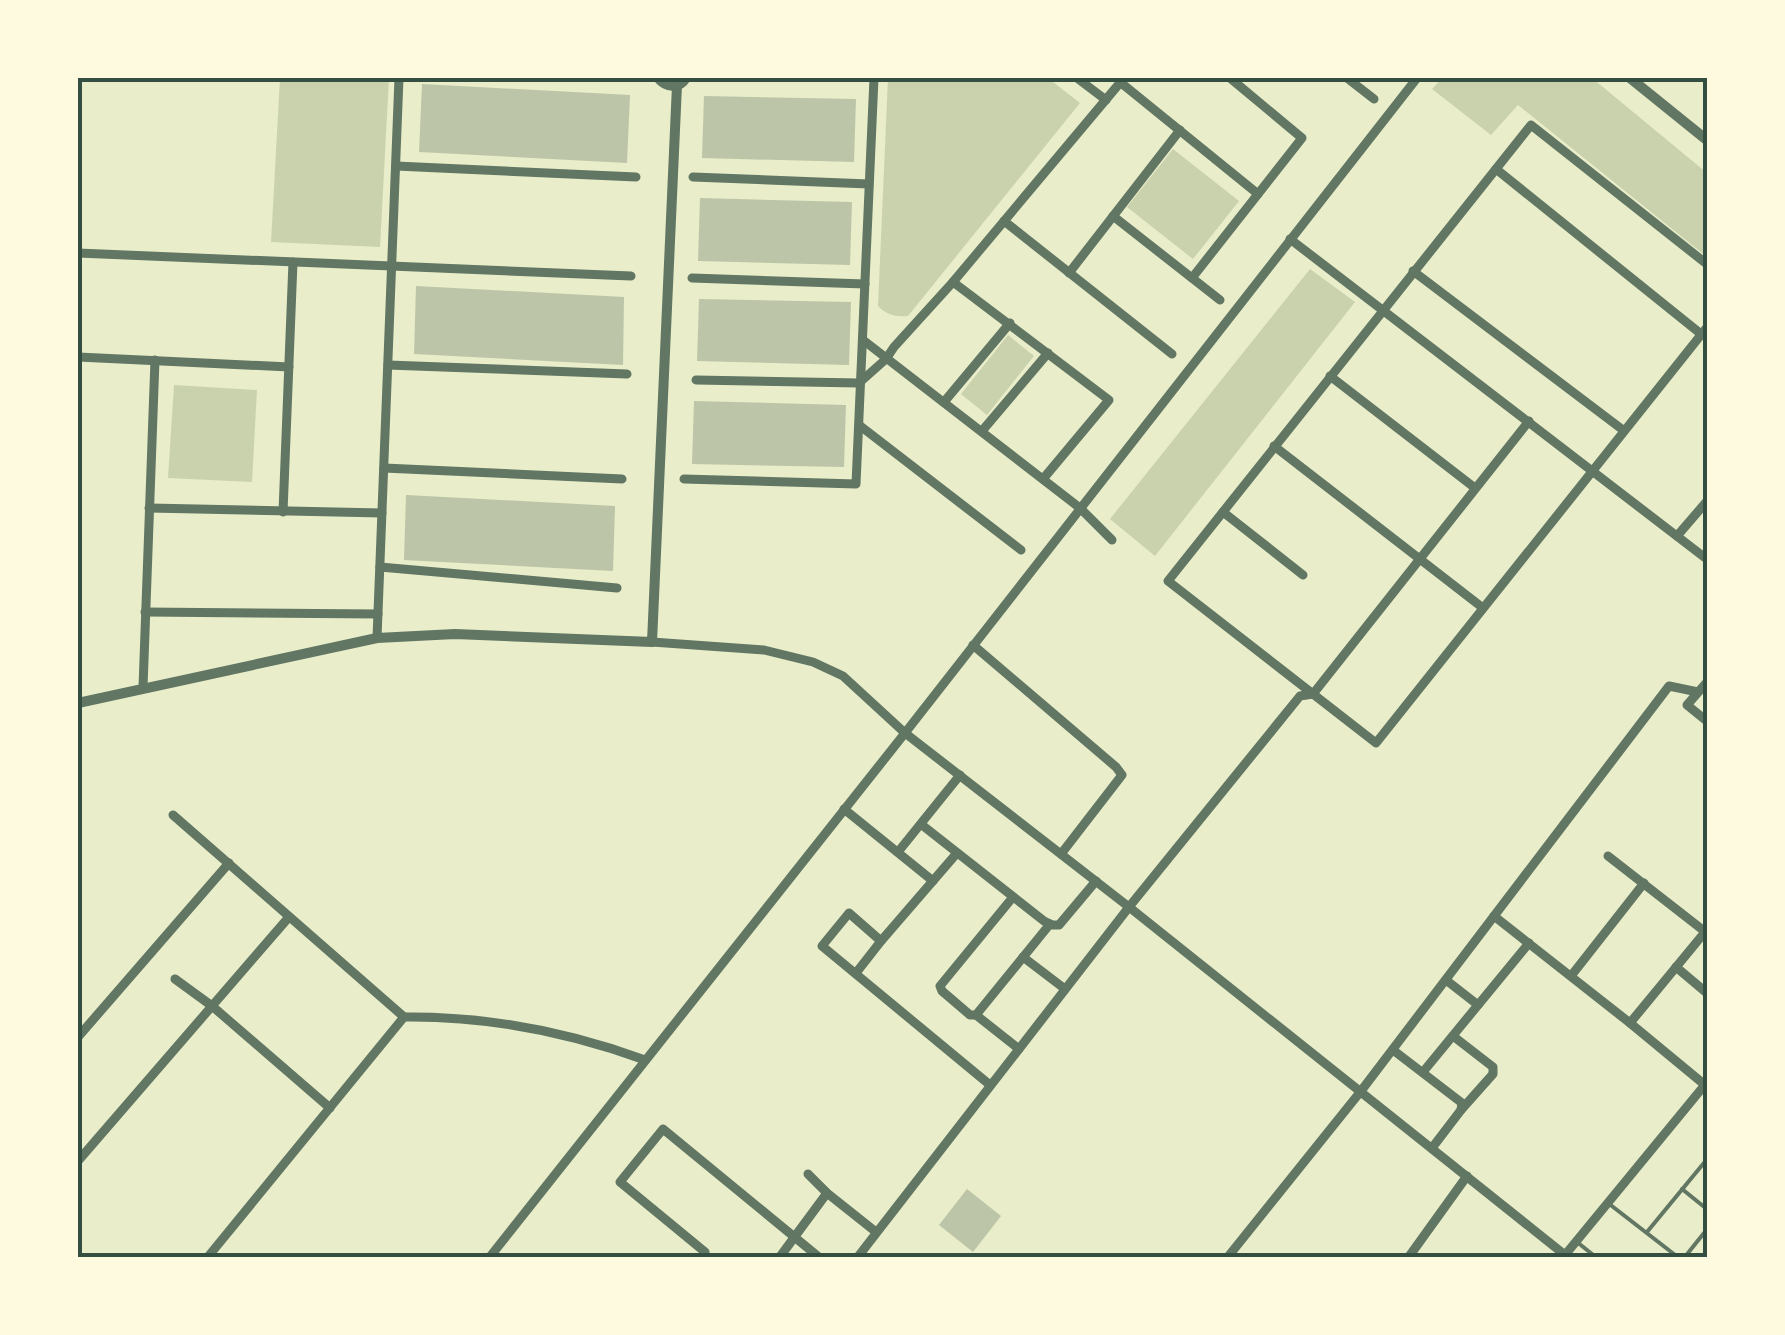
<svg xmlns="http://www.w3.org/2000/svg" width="1785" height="1335" font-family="Cabin,sans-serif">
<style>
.green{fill:#cad2ad}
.building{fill:#bcc5a7}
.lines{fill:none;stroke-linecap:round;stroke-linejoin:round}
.service{stroke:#617663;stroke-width:4}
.minor{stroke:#617663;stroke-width:9}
.tertiary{stroke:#617663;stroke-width:10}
.neatline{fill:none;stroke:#344e41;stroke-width:4}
</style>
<rect width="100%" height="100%" fill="#e9edc9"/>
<g class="green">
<polygon points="280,78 389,78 380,247 271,242"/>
<path d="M888,78H1048L1080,103L908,316C895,317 887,315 878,306Z"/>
<polygon points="1442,78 1592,78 1707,173 1707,257 1518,105 1491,135 1432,89"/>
<polygon points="1173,149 1239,201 1193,259 1127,207"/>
<polygon points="1310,269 1355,302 1155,556 1110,519"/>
<polygon points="1008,335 1034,356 987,415 961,394"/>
<polygon points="174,385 257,390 252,482 168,478"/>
</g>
<g class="building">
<polygon points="422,84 630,95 627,163 419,152"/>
<polygon points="704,96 856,99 854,162 702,158"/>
<polygon points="700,198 852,202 850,265 698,261"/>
<polygon points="416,286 624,297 623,365 414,354"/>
<polygon points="699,299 851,302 849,365 697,361"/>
<polygon points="694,401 846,405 844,467 692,464"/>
<polygon points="406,495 615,506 613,571 404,560"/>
<polygon points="967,1189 1001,1216 973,1252 939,1225"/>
</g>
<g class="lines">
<g class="service">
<polyline points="1682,1189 1708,1210"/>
<polyline points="1608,1203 1679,1258"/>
<polyline points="1647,1232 1708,1158"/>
<polyline points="1577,1242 1597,1258"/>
<polyline points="1684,1258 1708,1228"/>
</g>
<g class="minor">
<polyline points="1077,78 1106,100"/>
<polyline points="1347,78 1374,99"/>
<polyline points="1120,82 1258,194"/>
<polyline points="396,166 636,177"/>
<polyline points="1496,169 1701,334"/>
<polyline points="693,177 869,184"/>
<polyline points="1113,216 1220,300"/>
<polyline points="1004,221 1172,354"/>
<polyline points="1290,239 1708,560"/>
<polyline points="78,253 631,276"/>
<polyline points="1708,265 1531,125 1168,581 1376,743 1708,326"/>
<polyline points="1413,271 1623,430"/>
<polyline points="1069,273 1180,130"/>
<polyline points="692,278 865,284"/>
<polyline points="1192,278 1302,138 1230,78"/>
<polyline points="953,282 1109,400 1043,479"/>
<polyline points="863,340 1080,508 1112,540"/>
<polyline points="78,357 289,367"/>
<polyline points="388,365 627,374"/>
<polyline points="1330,376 1475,488"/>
<polyline points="696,380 859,383 886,359 894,347 953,282 1124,78"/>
<polyline points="944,402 1010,323"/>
<polyline points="859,425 1021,550"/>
<polyline points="982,431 1048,353"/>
<polyline points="1274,446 1483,608"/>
<polyline points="384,468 622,479"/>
<polyline points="684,479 856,484 874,78"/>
<polyline points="149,508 382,513"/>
<polyline points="283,512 293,262"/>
<polyline points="1223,512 1303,575"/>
<polyline points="1677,536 1708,500"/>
<polyline points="380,567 617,588"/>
<polyline points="145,612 378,614"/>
<polyline points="377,638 399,78"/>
<polyline points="652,642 764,650 813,662 843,676 905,733 1129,907 1565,1255 1708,1081"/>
<polyline points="973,645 1116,767 1122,775 1061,854"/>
<polyline points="1708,681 1687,705 1708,722"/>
<polyline points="143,687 155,360"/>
<polyline points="844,809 933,881"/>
<polyline points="173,815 404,1017"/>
<polyline points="922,825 1044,921 1052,925 1059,925 1096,881"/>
<polyline points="898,852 960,775"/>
<polyline points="1608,856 1708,934"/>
<polyline points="1013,897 940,986 942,991 970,1015 976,1015 1050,924"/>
<polyline points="1494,916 1630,1023 1705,1085"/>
<polyline points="881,941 849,913 822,946 990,1085"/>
<polyline points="1023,957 1065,989"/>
<polyline points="1676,967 1708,994"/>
<polyline points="856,973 881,941 957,853"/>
<polyline points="1571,976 1644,883"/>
<polyline points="175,979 212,1006 330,1108"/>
<polyline points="1446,980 1478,1005"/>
<polyline points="976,1015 1019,1049"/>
<polyline points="1630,1023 1705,932"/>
<polyline points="1453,1036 1493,1067 1493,1074 1461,1110"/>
<polyline points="78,1037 229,863"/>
<polyline points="1393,1050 1462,1103 1461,1110 1432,1148"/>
<polyline points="1423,1072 1529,943"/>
<polyline points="78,1161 289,917"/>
<polyline points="808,1174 827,1193 876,1232"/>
<path d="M207,1258L404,1017C486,1016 568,1032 645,1060"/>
<polyline points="489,1258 905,733 1417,78"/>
<polyline points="702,1258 705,1252 620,1182 663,1129 820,1258"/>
<polyline points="779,1258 827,1193"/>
<polyline points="857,1258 1129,907 1300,696 1313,694 1529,421"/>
<polyline points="1227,1258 1361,1091 1669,686 1698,692"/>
<polyline points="1408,1258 1467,1176"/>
</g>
<g class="tertiary">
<path d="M658,78C666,88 679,89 686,78"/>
<polyline points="1630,78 1708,141"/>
<polyline points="78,703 377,638 455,634 652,642 677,85"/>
</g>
</g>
<rect width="1785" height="1335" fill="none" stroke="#fefae0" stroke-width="160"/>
<rect x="80" y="80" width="1625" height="1175" class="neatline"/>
</svg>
